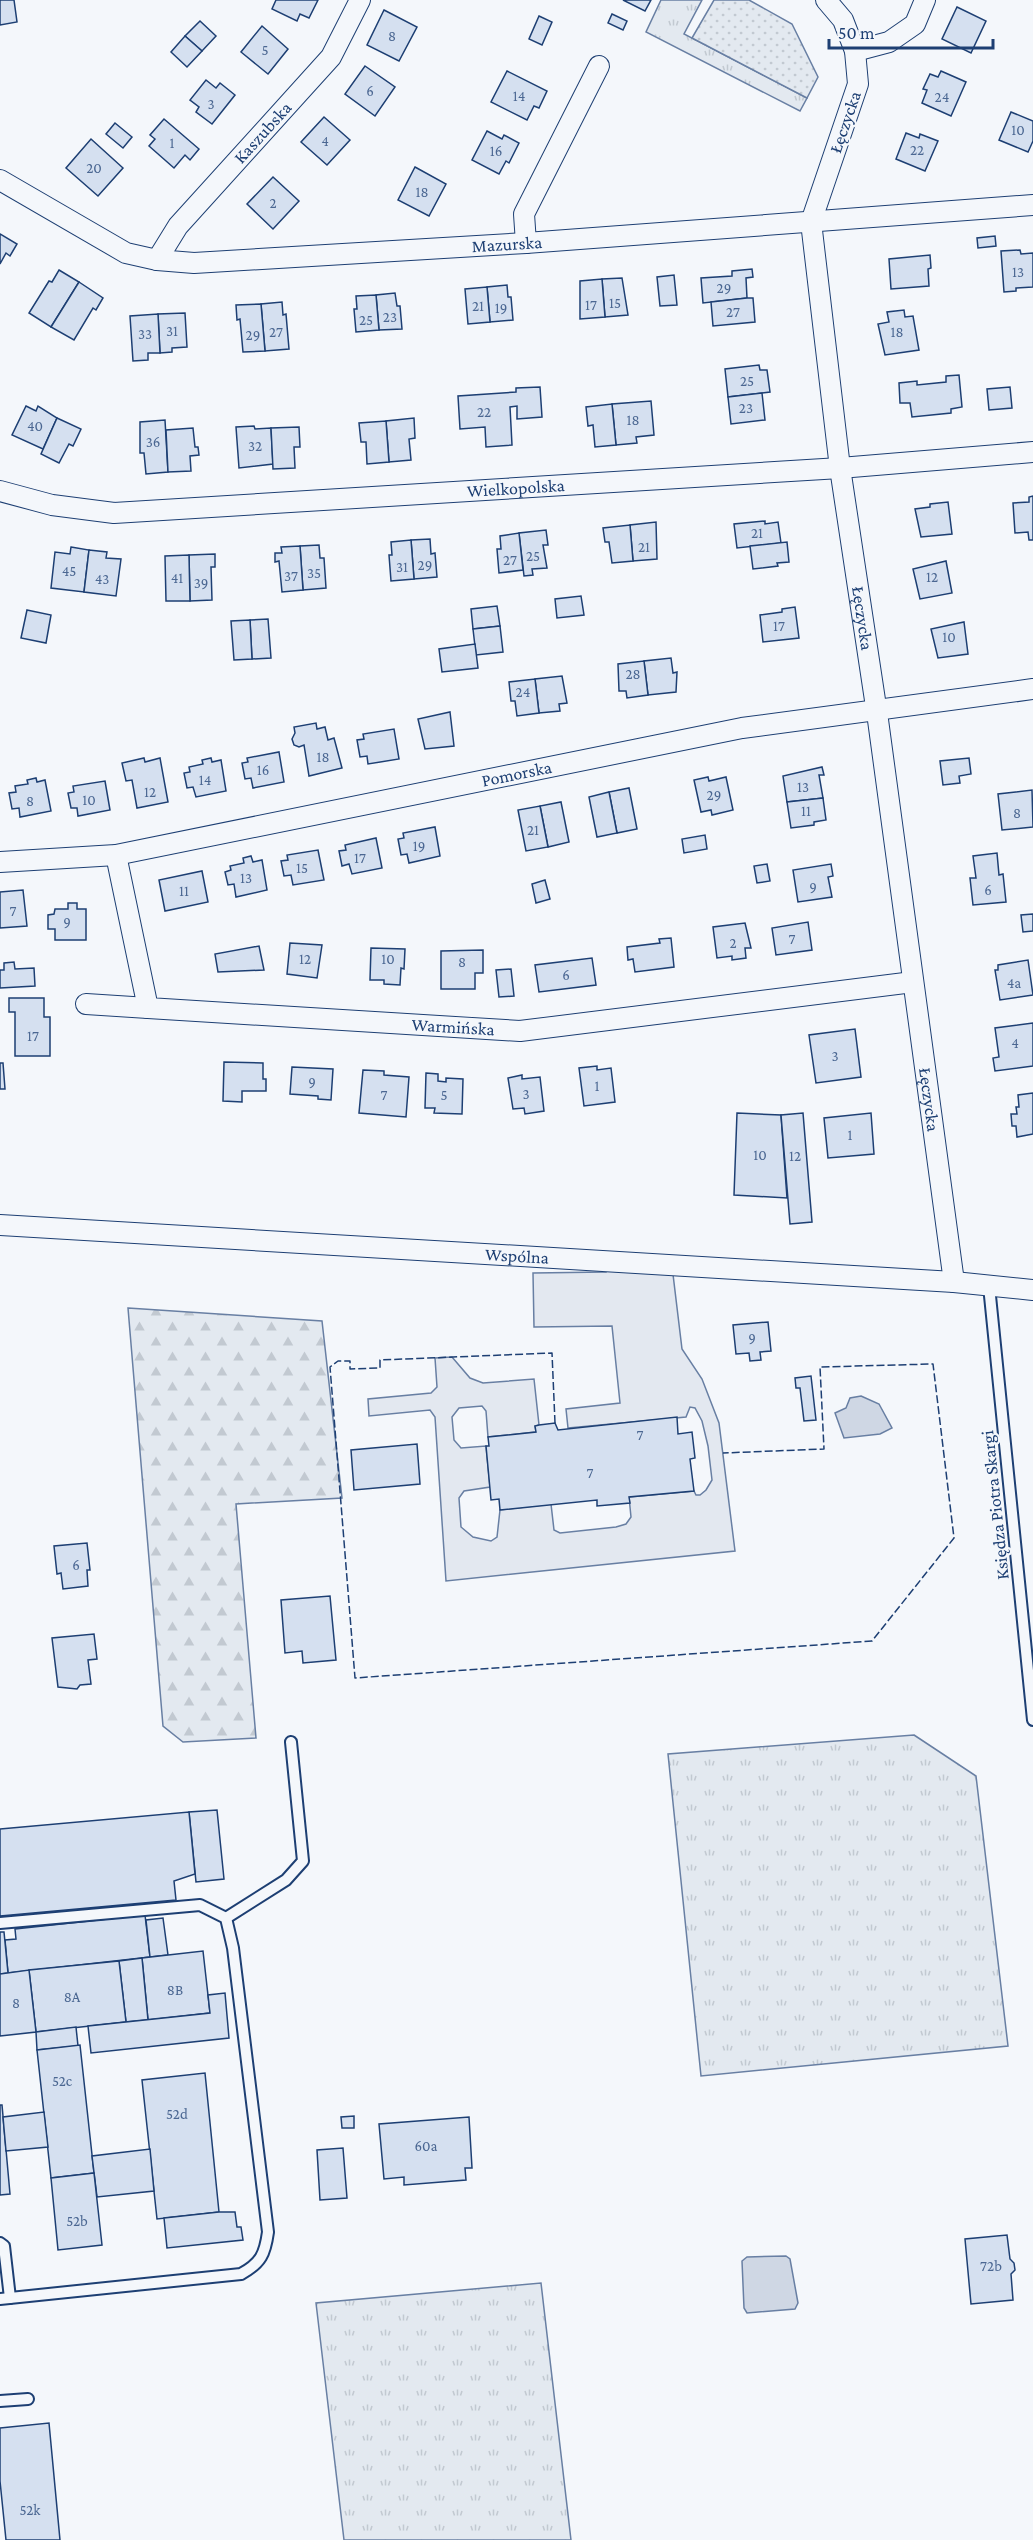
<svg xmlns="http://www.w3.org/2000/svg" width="1033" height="2540" font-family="'Crimson Pro',serif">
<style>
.grass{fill:url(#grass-tufts);stroke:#687fa3;stroke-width:1.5}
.forest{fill:url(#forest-firs);stroke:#687fa3;stroke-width:1.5}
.park{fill:url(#park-dots);stroke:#687fa3;stroke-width:1.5}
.parking{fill:#e3e8f0;stroke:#687fa3;stroke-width:1.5}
.water{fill:#cfd7e4;stroke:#687fa3;stroke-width:1.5}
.building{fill:#d5e0f0;stroke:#1d3f73;stroke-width:1.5}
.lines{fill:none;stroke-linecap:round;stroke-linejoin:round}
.service-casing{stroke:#1d3f73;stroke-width:14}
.minor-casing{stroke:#1d3f73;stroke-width:22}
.service{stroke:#f4f7fb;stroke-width:10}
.minor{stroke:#f4f7fb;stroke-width:20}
.fence{stroke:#1d3f73;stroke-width:1.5;stroke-dasharray:8 3;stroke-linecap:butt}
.labels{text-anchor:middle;stroke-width:4.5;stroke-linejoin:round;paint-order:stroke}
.number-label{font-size:15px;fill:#4b6792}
.street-label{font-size:18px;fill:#1d3f73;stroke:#f4f7fb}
</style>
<defs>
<pattern id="grass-tufts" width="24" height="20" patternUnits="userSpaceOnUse" patternTransform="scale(1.5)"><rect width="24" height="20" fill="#e3e9f0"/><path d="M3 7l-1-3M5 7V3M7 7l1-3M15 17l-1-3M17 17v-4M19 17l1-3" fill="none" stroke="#c2c9d1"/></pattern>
<pattern id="forest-firs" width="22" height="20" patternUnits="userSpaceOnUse" patternTransform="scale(1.5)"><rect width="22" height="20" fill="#e3e9f0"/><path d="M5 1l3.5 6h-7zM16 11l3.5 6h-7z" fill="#c2c9d1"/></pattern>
<pattern id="park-dots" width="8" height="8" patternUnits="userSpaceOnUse" patternTransform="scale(1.5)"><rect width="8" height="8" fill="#e3e9f0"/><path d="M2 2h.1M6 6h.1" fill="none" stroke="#c2c9d1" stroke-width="1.8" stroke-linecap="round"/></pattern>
</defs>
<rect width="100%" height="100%" fill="#f4f7fb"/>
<g class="grass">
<polygon points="661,0 702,0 684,34 807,98 800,111 646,32"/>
<polygon points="914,1735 976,1776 1008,2046 701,2076 668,1754"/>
<polygon points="541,2283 571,2540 344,2540 316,2303"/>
</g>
<polygon class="forest" points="128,1308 322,1321 342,1498 236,1504 256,1738 183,1742 163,1726"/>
<polygon class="park" points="714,0 749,0 792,24 818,77 807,98 692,38"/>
<polygon class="parking" points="606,1261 672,1266 682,1349 702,1379 719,1423 735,1551 446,1581 435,1417 430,1410 369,1416 368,1399 431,1393 437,1387 435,1358 452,1357 470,1378 483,1383 534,1379 539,1425 535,1426 536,1432 488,1437 486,1411 482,1406 459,1408 452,1417 454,1440 461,1448 486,1446 490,1487 464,1491 459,1498 461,1527 473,1537 491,1541 497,1537 500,1510 551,1504 554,1530 560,1533 616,1527 626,1524 631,1517 629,1497 694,1491 696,1495 700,1495 706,1490 712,1480 708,1446 702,1421 695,1408 690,1407 686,1417 568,1428 566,1409 620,1403 612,1326 534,1327 533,1273 606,1272"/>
<g class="water">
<polygon points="861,1396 879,1404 892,1428 880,1434 844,1438 835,1413 846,1408 850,1398"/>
<polygon points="786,2256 790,2259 798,2303 795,2309 747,2313 744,2308 742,2261 747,2257"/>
</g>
<g class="building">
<polygon points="0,0 14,0 17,22 0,25"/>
<polygon points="276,0 318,0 309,18 300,14 297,21 272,9"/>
<polygon points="623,0 651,0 645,11"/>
<polygon points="957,7 986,21 971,53 942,39"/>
<polygon points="384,10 417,27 399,61 367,45"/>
<polygon points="612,14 627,21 623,30 608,23"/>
<polygon points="539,16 552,22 542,45 529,39"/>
<polygon points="200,21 216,36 202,51 185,36"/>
<polygon points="262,26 288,49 268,74 241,52"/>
<polygon points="185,36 202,51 187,67 171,52"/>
<polygon points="365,66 395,87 375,116 345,94"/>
<polygon points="507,71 547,91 539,108 534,106 527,120 491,102"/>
<polygon points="941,71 966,82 951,116 922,103 927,90 923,89 930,74 938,77"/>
<polygon points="206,80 216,88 220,83 235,95 212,124 196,112 199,107 190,100"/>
<polygon points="1011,112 1033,121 1033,141 1028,152 999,140"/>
<polygon points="324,117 350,140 327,165 301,142"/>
<polygon points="164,119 199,149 190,160 185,155 174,168 149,146 155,139 150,135"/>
<polygon points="115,123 132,137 123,148 106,134"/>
<polygon points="487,131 502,139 504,135 519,143 509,163 506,161 499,174 472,160"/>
<polygon points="906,133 919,138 920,134 938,141 925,171 896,159"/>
<polygon points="91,139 123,168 98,196 66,168"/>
<polygon points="415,167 446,184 429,216 398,200"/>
<polygon points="273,177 299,201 273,229 247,204"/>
<polygon points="0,234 17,244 10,256 6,253 0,264"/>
<polygon points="995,236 996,246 978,248 977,238"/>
<polygon points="1020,250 1021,254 1033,253 1033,287 1016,288 1016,291 1004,292 1001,251"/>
<polygon points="930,255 931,268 928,269 929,286 891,289 889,259"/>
<polygon points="752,269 753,277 746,278 747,298 703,303 701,278 732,276 732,271"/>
<polygon points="59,270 79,282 51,327 29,313 49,281 52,282"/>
<polygon points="674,275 677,305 660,306 657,277"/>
<polygon points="622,278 628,315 605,317 602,279"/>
<polygon points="602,279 605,317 580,319 580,281"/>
<polygon points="79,282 103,298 96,310 93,308 74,340 51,327"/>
<polygon points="507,285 508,297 511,297 513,320 490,322 487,287"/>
<polygon points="487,287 490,322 468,324 465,289"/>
<polygon points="395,293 397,306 400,306 402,329 379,330 376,295"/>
<polygon points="376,295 379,330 356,332 354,309 357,309 356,296"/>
<polygon points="747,298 753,298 755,322 713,326 711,302"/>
<polygon points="282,302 283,315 286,314 289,349 265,351 261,304"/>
<polygon points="261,304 265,351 243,352 240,319 237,320 236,305"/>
<polygon points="904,310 905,317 913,316 919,350 885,355 878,324 889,322 887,312"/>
<polygon points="185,313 187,347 172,348 172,352 160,353 158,314"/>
<polygon points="158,314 160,353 148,353 148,360 133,361 130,316"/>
<polygon points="759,365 760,370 767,370 770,392 728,397 725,369"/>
<polygon points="959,375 962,407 951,409 951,413 912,417 910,403 900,403 899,383 917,381 917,385 946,382 946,376"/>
<polygon points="540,387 542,417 517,419 517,406 510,407 512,445 486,447 485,427 460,429 458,396 516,392 516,388"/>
<polygon points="1010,387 1012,408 989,410 987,389"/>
<polygon points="762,393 765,420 731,424 728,397"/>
<polygon points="651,401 654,435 636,437 637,443 616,445 612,404"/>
<polygon points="612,404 616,445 595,447 593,425 588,426 586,407"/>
<polygon points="26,406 36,411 38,406 57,418 43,449 12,435"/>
<polygon points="57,418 81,429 73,446 69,444 59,463 41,454"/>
<polygon points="414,418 415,438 409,439 411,460 389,462 386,421"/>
<polygon points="165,420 168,472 146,474 144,453 140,453 140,422"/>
<polygon points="386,421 389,462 367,464 366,442 361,442 359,423"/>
<polygon points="254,426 255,429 271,428 273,464 239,468 236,427"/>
<polygon points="299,427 300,447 294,447 295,468 273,469 271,428"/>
<polygon points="193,428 195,447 198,447 199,455 190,456 191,471 168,472 166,430"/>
<polygon points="1033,496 1033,540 1029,540 1028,532 1015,533 1013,503 1029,502 1029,497"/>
<polygon points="948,502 952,534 921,537 915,509 930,507 930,504"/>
<polygon points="765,521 765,524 778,522 781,543 737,548 734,524"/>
<polygon points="656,522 657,559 633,561 630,525"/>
<polygon points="630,525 633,561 612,563 609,542 605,542 603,528"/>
<polygon points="546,530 548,545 543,545 547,568 532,569 533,575 524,576 519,533"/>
<polygon points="519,533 523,570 499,573 497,549 501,549 500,536"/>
<polygon points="430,539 431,554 435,553 437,577 414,579 411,540"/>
<polygon points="411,540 414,579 391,581 389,555 392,555 391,542"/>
<polygon points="787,542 789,562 777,563 778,566 753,569 750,546"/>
<polygon points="319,545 320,558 324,558 326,588 303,590 300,546"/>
<polygon points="300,546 303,590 282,592 279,561 275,562 275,553 282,553 281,547"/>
<polygon points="71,547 89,550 84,592 51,588 55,552 70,554"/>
<polygon points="89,550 107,552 106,558 121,559 116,596 84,592"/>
<polygon points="215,554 215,567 211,567 212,600 190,601 189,555"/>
<polygon points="189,555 190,601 166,601 165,556"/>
<polygon points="946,561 952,593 920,599 913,569"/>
<polygon points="581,596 584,615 557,618 555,599"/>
<polygon points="497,606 500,626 473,629 471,609"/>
<polygon points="795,607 799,638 763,642 760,615 782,612 782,609"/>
<polygon points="27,610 51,615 46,643 21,638"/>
<polygon points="268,619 271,658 252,659 250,620"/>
<polygon points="250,620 252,659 234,660 231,621"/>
<polygon points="964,622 968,654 938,658 931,629"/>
<polygon points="500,626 503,652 476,655 473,629"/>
<polygon points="475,644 478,668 442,672 439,649"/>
<polygon points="671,658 673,673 677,672 676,692 648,695 644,661"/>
<polygon points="644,661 648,695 627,698 626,691 619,691 618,664"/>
<polygon points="562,676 567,703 559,704 560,711 539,713 535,679"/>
<polygon points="535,679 539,713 517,716 515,701 511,701 509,682"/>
<polygon points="450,712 454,746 425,749 418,719"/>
<polygon points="316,723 317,729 325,727 328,740 334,738 342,768 309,776 304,745 299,747 294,745 292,739 295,733 294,727"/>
<polygon points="394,729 399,759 368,764 367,756 360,757 357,740 364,739 363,734"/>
<polygon points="279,752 284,782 253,788 251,778 245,779 242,763 248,762 247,758"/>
<polygon points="144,758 145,762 160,758 168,802 137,808 132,780 126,781 122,763"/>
<polygon points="211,758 212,762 221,760 226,791 196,797 193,787 187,788 184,773 190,772 189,767 203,764 202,760"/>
<polygon points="969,758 971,774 959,776 960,783 943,785 940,761"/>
<polygon points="822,767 824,775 819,775 823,798 787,802 783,776"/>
<polygon points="708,777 709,781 726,777 733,810 712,815 711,810 701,812 694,780"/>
<polygon points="36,778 37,782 45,780 51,811 20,817 19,808 12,809 9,793 16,792 15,786 28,784 27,780"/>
<polygon points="105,781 110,810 78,816 77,808 71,808 68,793 74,792 73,786"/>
<polygon points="629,788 637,829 617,833 609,792"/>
<polygon points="1032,790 1033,827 1002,830 998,794"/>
<polygon points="609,792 617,833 597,837 589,797"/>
<polygon points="823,798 826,820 814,822 814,825 791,828 787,802"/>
<polygon points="561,802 569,842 548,847 540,806"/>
<polygon points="540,806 548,847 526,851 518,810"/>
<polygon points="435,827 440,856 409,863 407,854 401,855 398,839 404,838 403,833"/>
<polygon points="705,835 707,849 684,853 682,839"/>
<polygon points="376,838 382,868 352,874 349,864 342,866 339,851 346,850 345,845"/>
<polygon points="318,850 324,880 293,885 291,875 284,876 281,861 288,860 287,855"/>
<polygon points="997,853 999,875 1003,874 1006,902 973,905 970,878 976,878 973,856"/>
<polygon points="251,856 253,862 262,860 267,890 236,897 234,884 228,885 225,872 231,870 230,866 244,863 243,858"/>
<polygon points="767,864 770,881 757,883 754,866"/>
<polygon points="831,864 833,876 828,877 832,897 798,902 793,870"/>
<polygon points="202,871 208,902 165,911 159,880"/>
<polygon points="545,880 550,899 536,903 532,884"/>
<polygon points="23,890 27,926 0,928 0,892"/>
<polygon points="68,903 77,903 77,909 86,909 86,940 55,940 55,929 48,929 48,915 54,914 55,909 68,909"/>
<polygon points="1033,914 1033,931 1023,932 1021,915"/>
<polygon points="808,922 812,950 776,955 772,928"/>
<polygon points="745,923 751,948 745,948 746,958 732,960 732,956 717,958 713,927"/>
<polygon points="671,938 674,967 635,972 633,959 628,960 627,947 660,943 659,939"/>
<polygon points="290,943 322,945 317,978 287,974"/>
<polygon points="259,946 264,970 218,972 215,954"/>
<polygon points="371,948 405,949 404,969 401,968 400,985 384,984 384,980 370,980"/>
<polygon points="483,950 483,973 475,973 475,989 441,989 441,951"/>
<polygon points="592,958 596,985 539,992 535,965"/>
<polygon points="1028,960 1033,995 1000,1000 995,970 998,970 998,965"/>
<polygon points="14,962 15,969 34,968 35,986 0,988 0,970 4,970 4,963"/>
<polygon points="511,969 514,996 499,997 496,970"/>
<polygon points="9,998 44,998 44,1017 50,1017 50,1056 15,1056 15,1012 9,1012"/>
<polygon points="1033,1023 1033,1066 995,1071 993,1058 999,1057 995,1028"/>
<polygon points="855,1029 861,1077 816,1083 809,1035"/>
<polygon points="224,1062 263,1063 263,1079 266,1079 266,1091 242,1091 242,1102 223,1101"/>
<polygon points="0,1063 3,1063 5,1089 0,1089"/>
<polygon points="597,1066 597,1070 611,1068 615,1102 584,1106 579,1068"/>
<polygon points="292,1067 333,1069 331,1100 318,1099 318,1096 290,1094"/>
<polygon points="363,1070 384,1071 384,1075 409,1077 406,1117 359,1113"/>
<polygon points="426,1073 438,1074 438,1081 446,1082 446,1078 463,1079 462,1114 434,1113 435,1108 425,1108"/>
<polygon points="522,1075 522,1079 540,1077 544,1111 525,1114 524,1108 513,1109 508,1078"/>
<polygon points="1033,1093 1033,1134 1017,1137 1016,1126 1012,1126 1011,1114 1017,1114 1016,1107 1019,1107 1018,1095"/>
<polygon points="737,1113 781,1115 787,1198 734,1195"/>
<polygon points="803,1113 812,1222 790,1224 781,1115"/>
<polygon points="871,1113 874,1154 828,1158 824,1118"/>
<polygon points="768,1322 771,1351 760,1352 761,1360 750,1361 749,1353 736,1354 733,1325"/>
<polygon points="811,1376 816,1420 804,1421 800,1388 796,1388 795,1378"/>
<polygon points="677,1417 678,1434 692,1432 695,1458 690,1459 694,1491 629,1497 630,1503 597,1506 597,1500 500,1510 499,1499 491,1500 486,1446 489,1446 488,1437 536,1432 535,1426 539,1425 555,1423 558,1430"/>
<polygon points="417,1444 420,1484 354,1490 351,1450"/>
<polygon points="87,1543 90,1570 87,1570 88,1586 63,1589 61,1573 57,1574 54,1546"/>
<polygon points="330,1596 336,1660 303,1663 302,1651 285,1653 281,1600"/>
<polygon points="94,1634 97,1659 88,1660 91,1684 80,1685 77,1689 58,1687 52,1638"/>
<polygon points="217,1810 224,1879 196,1882 189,1812"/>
<polygon points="189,1812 195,1874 174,1881 176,1900 0,1916 0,1829"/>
<polygon points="145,1915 150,1957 8,1973 5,1940 16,1939 15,1929"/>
<polygon points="163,1918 168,1955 150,1957 146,1920"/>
<polygon points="0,1932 4,1932 8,1973 0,1974"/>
<polygon points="203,1951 210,2013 148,2020 142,1958"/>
<polygon points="142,1958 148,2020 126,2022 119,1961"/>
<polygon points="119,1961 126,2022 36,2032 29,1970"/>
<polygon points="29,1970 36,2032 0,2036 0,1974"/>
<polygon points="225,1993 229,2038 91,2053 88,2026 210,2013 208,1995"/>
<polygon points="76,2027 78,2046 37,2050 36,2032"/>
<polygon points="80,2045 94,2173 51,2178 37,2050"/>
<polygon points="205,2073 219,2212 157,2219 142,2080"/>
<polygon points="0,2105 2,2105 10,2194 0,2195"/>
<polygon points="44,2112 48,2147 6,2151 3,2117"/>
<polygon points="354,2116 354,2128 342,2128 341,2117"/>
<polygon points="469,2117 472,2168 465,2168 466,2180 404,2185 404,2177 384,2179 379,2124"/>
<polygon points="343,2148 347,2198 320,2200 317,2150"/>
<polygon points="150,2149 154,2191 97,2197 92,2156"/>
<polygon points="94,2173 102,2245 58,2250 51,2178"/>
<polygon points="219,2212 235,2212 237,2227 241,2227 243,2240 167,2248 164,2218"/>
<polygon points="1007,2235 1010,2259 1014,2263 1015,2270 1011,2274 1013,2300 971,2304 965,2239"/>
<polygon points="49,2423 60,2540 6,2540 0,2481 0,2428"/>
</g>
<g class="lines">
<defs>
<g id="service">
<polyline points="989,1286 1033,1720"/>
<polyline points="226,1918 286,1880 303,1861 291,1742"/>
<path d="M0,1923L200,1905L226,1918L233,1948L268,2232C265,2254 261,2263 241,2274L0,2299"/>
<polyline points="0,2243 4,2246 10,2298"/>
<polyline points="0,2401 28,2399"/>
</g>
<g id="minor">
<path id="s1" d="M826,0L843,20L855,51L858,84L811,222L840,468L878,720L954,1282"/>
<polyline points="855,51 889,42 915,24 925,0"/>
<path id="s2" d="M0,180L126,253L157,260L194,263L526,243L1033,205"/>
<polyline points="526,243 524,214 599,66"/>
<path id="s3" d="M157,260L178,226L331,57L360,0"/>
<path id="s4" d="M0,491L52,505L114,513L840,468L1033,452"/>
<path id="s5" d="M116,855L148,1008L520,1031L913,982"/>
<path id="s6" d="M0,862L116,855L742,728L1033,689"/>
<polyline points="86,1004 148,1008"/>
<path id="s7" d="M0,1225L954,1282L1033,1290"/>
</g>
</defs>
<use href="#service" class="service-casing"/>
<use href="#minor" class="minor-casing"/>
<use href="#service" class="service"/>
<use href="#minor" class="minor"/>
<polyline class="fence" points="555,1423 552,1353 380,1360 380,1368 350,1369 350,1361 338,1361 330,1367 355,1678 872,1641 954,1538 933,1364 820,1367 824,1449 723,1453"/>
</g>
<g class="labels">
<g class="number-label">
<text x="392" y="41">8</text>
<text x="265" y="55">5</text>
<text x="370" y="96">6</text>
<text x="519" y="101">14</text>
<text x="942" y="102">24</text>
<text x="211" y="109">3</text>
<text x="1018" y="135">10</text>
<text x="325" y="146">4</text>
<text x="172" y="148">1</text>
<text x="917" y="155">22</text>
<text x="496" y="156">16</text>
<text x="94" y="173">20</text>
<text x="422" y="197">18</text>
<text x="273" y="208">2</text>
<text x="1018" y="277">13</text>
<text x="724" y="293">29</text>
<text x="615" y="308">15</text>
<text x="591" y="310">17</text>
<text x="478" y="311">21</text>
<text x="501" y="313">19</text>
<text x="733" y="317">27</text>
<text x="390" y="322">23</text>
<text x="366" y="325">25</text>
<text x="172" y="336">31</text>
<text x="276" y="337">27</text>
<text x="897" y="337">18</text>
<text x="145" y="339">33</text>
<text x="253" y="340">29</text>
<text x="747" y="386">25</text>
<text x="746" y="413">23</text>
<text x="484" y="417">22</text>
<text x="633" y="425">18</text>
<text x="35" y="431">40</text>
<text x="153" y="447">36</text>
<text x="255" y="451">32</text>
<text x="757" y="538">21</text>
<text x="644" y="552">21</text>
<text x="533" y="561">25</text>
<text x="510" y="565">27</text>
<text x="425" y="570">29</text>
<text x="402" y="572">31</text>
<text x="69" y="576">45</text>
<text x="314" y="578">35</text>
<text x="291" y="581">37</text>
<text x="932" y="582">12</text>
<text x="177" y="583">41</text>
<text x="102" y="584">43</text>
<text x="201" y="588">39</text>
<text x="779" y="631">17</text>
<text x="949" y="642">10</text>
<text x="633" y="679">28</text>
<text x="523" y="697">24</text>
<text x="323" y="762">18</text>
<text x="263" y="775">16</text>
<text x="205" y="785">14</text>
<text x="803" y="792">13</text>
<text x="150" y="797">12</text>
<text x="714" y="800">29</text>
<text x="89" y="805">10</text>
<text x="30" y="806">8</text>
<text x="806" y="816">11</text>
<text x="1017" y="818">8</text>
<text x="533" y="835">21</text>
<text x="419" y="851">19</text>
<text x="360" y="863">17</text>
<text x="302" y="873">15</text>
<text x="246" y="883">13</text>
<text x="813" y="892">9</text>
<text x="988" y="895">6</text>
<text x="184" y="896">11</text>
<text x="13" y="916">7</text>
<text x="67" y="927">9</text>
<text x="792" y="944">7</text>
<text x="733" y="948">2</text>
<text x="305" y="964">12</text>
<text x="388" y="964">10</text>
<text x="462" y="967">8</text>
<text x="566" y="980">6</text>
<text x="1014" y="988">4a</text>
<text x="33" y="1041">17</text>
<text x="1015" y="1048">4</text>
<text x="835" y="1061">3</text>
<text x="312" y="1087">9</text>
<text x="597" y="1091">1</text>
<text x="526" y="1099">3</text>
<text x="384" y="1100">7</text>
<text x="444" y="1100">5</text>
<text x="850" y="1140">1</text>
<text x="760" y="1160">10</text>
<text x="795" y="1161">12</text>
<text x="752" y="1343">9</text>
<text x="640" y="1440">7</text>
<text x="590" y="1478">7</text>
<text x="76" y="1570">6</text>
<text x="175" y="1995">8B</text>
<text x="72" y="2002">8A</text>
<text x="16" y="2008">8</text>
<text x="62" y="2086">52c</text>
<text x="177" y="2119">52d</text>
<text x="426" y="2151">60a</text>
<text x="77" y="2226">52b</text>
<text x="991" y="2271">72b</text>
<text x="30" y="2515">52k</text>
</g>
<g class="street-label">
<text transform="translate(845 122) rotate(-71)" y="6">Łęczycka</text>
<text dy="6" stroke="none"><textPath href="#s3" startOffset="166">Kaszubska</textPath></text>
<text dy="6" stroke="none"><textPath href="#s2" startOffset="528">Mazurska</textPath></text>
<text dy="6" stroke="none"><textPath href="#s4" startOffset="519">Wielkopolska</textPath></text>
<text dy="6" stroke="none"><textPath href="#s1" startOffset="638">Łęczycka</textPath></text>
<text dy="6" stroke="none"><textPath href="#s6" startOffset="525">Pomorska</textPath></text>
<text dy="6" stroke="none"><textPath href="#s5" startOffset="462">Warmińska</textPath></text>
<text dy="6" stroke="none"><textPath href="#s1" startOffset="1124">Łęczycka</textPath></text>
<text dy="6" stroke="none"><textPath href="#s7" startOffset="518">Wspólna</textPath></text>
<text transform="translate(995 1505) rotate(-96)" y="6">Księdza Piotra Skargi</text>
</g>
</g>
<path d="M829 39v9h164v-9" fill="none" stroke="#1d3f73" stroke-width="3"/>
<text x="838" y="39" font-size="18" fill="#1d3f73" stroke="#f4f7fb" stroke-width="4.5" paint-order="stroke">50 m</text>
</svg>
